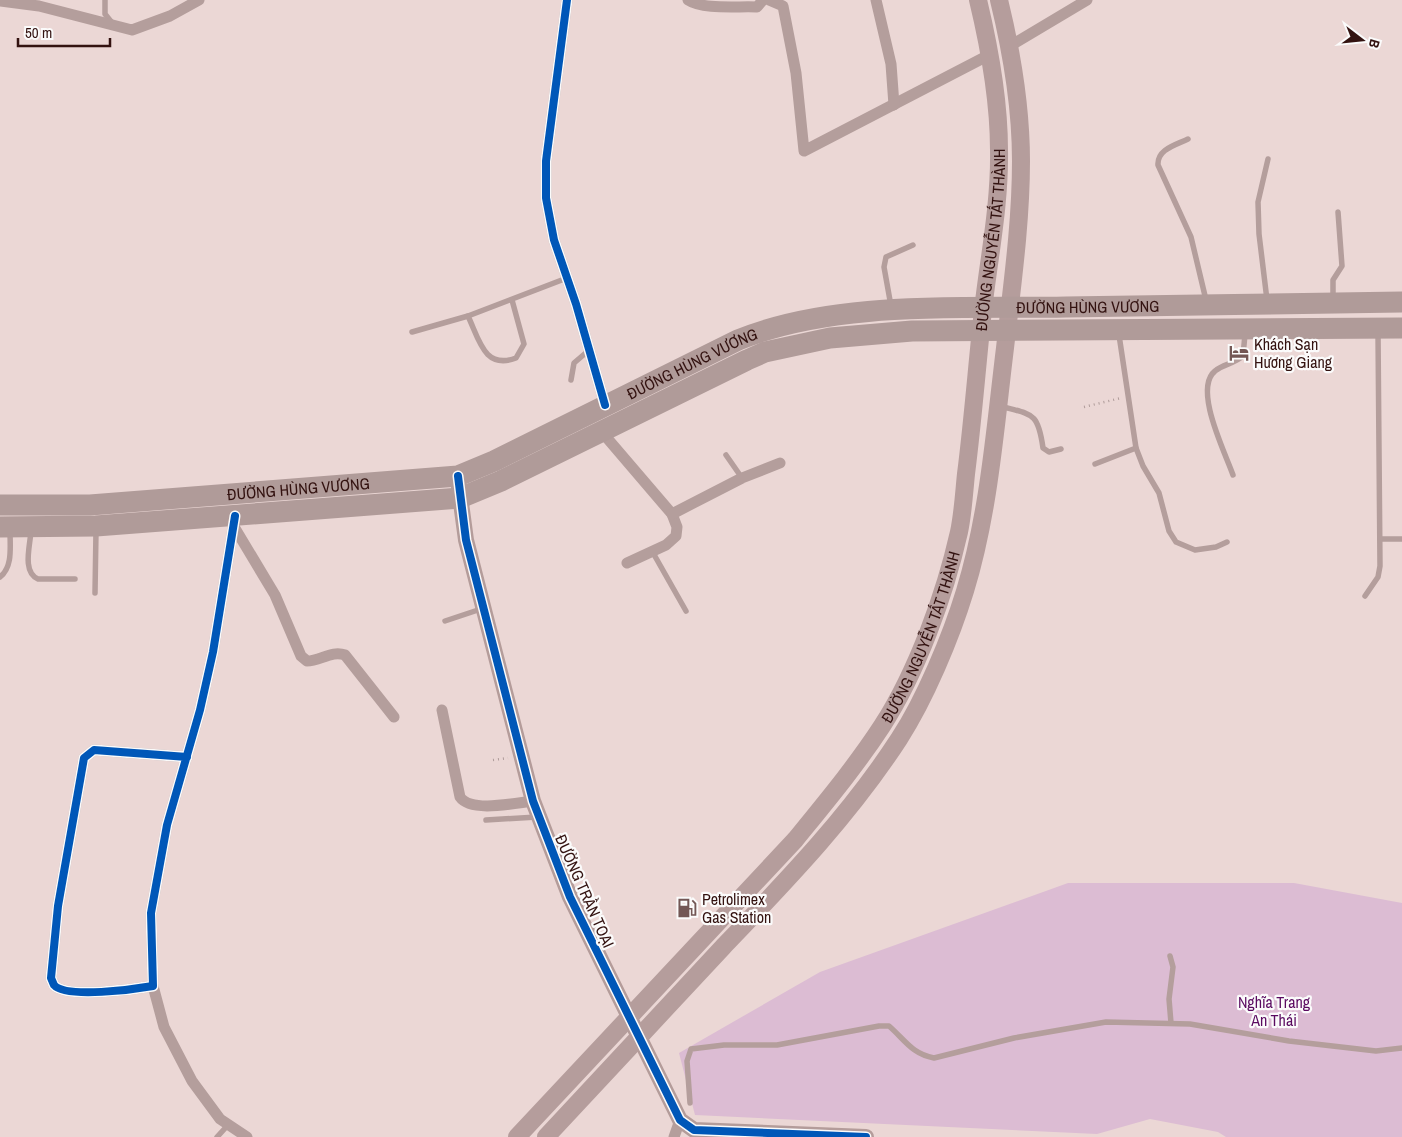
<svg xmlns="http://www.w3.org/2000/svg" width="1402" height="1137" font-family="'Archivo Narrow',sans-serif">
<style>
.green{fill:#dcbcd3}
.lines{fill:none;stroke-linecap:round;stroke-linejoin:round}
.path{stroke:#af9c9a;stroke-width:2.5;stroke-dasharray:1 4;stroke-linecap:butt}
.lane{stroke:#b49e9c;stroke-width:5.5}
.street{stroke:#b49e9c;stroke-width:11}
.secondary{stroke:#b49c9a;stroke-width:16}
.primary{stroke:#b59d9c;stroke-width:18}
.highway{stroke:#b09b99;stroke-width:21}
.cycleway-casing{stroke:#fbfbfb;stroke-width:11}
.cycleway{stroke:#0057b8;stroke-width:8}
.labels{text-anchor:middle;stroke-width:4.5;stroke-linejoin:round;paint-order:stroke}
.street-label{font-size:16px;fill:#331210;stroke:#fbfbfb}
.poi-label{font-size:16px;fill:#331210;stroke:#fbfbfb;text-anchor:start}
.park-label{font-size:16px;fill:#5a0a60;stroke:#fbfbfb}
</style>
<rect width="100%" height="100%" fill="#ebd7d5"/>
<polygon class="green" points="1068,883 1294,883 1402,903 1402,1137 1226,1137 1218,1132 1150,1119 1097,1134 695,1115 679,1053 820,972"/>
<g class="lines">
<g class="path">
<polyline points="1084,407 1121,398"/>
<polyline points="493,760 508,758"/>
</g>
<g class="lane">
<polyline points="105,0 105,14 113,24"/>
<path d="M1188,139C1176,145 1157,149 1158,165L1191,237L1206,300"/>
<polyline points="1333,299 1333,280 1342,266 1338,212"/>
<polyline points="1267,300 1259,234 1258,202 1268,159"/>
<polyline points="891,306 884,267 886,257 913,245"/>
<path d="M468,316C479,339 484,370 516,358L524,344L512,300"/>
<polyline points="412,332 468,316 567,278"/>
<polyline points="1119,335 1136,448 1143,466 1159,493 1169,531 1176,542 1195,550 1216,547 1227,542"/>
<polyline points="571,380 574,363 588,351"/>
<path d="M1000,406C1033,415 1038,412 1043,448L1049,452L1061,449"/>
<polyline points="726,455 742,478"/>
<polyline points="1095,464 1136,448"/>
<path d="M1233,475C1225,452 1193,389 1215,371C1223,364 1234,364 1243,356L1245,334"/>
<path d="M31,531C30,546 22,572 38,579H75"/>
<polyline points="1380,539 1402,539"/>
<polyline points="652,551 686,611"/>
<path d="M0,577C13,567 10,547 10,531"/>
<polyline points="95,593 96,531"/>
<polyline points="1365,596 1378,577 1380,566 1378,333"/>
<polyline points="445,621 481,609"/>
<polyline points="486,820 537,817"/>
<polyline points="1170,956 1173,967 1169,999 1171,1023"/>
<path d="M690,1103L687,1061L691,1049L724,1045H777L879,1026H889C905,1040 912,1054 934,1058L1014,1038L1106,1022L1190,1024L1289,1041L1376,1051L1402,1048"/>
<polyline points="217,1137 228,1125"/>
</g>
<g class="street">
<polyline points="567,0 546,161 546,198 554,240 576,304 605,405"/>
<path d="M688,0C703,10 738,6 757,7L763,0"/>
<polyline points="769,0 783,6 796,73 804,151 991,54"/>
<polyline points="876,0 891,64 894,105"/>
<polyline points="0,1 39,6 132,30 170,16 199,0"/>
<polyline points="1010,46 1087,0"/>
<polyline points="601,431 672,514 677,527 676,536 666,545 627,563"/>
<polyline points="672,514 742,478 780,463"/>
<path d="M233,525L275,595L301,656L307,661C320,661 332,650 345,655L394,717"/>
<path d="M442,710L460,797C471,813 515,803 533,801"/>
<path d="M187,757L94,750L84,758L58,906L51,978C52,980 53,983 54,985C66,999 136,989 153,986L151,913L167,825L200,710L213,652L235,516"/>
<polyline points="153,986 164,1027 192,1081 220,1119 247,1137"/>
<polyline points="674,1137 680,1120"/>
</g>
<polyline class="secondary" points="459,488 466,540 533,801 570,897 680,1120 694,1130 866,1137"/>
<g class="primary">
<path id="s1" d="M517,1137L795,840C825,803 856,766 882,726C917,672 945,594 959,532C963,513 964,493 966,474C973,419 977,365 983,310C989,257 1000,204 999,150C999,99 990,50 978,0"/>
<path d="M546,1137C605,1074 664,1010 723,947C786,881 849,816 899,739C925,699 951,637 965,591C989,513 995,429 1005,348C1012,286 1021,223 1021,161C1021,106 1012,53 999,0"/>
</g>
<g class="highway">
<path id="s2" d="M0,505H90L458,476L494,461L738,340C835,300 962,309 1066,307C1178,306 1290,303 1402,302"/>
<polyline points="0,527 96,526 460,498 501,481 747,360 765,352 830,338 912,331 1402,328"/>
</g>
<defs>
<g id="cycleway">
<polyline points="567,0 546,161 546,198 554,240 576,304 605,405"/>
<polyline points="458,476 466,540 533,801 570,897 680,1120 694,1130 866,1137"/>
<path d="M187,757L94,750L84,758L58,906L51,978C52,980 53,983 54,985C66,999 136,989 153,986L151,913L167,825L200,710L213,652L235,516"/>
</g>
</defs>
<use href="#cycleway" class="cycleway-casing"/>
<use href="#cycleway" class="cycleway"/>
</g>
<defs>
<symbol id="hotel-bare" viewBox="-9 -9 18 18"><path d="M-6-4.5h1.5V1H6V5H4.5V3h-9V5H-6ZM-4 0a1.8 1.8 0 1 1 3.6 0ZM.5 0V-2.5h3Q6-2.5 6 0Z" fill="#735755" stroke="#fbfbfb" stroke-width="2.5" paint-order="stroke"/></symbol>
<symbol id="fuel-bare" viewBox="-9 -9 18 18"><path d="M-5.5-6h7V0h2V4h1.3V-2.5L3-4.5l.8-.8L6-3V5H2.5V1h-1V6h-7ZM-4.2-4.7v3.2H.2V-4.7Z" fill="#735755" stroke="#fbfbfb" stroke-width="2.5" paint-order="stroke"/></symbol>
</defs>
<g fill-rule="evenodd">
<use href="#hotel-bare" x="1225" y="339" width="28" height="28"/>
<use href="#fuel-bare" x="673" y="894" width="28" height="28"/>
</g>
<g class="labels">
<g class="street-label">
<text dy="6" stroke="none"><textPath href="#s1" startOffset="1054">ĐƯỜNG NGUYỄN TẤT THÀNH</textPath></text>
<text dy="6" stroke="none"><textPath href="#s2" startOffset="1124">ĐƯỜNG HÙNG VƯƠNG</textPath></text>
<text dy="6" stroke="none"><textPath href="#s2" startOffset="719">ĐƯỜNG HÙNG VƯƠNG</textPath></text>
<text dy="6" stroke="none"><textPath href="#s2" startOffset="299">ĐƯỜNG HÙNG VƯƠNG</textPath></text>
<text dy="6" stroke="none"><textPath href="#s1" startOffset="648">ĐƯỜNG NGUYỄN TẤT THÀNH</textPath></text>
<text transform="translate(585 891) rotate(66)" y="6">ĐƯỜNG TRẦN TOẠI</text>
</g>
<g class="poi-label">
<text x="1254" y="350">Khách Sạn<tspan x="1254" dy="18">Hương Giang</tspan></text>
<text x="702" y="905">Petrolimex<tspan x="702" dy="18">Gas Station</tspan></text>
</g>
<g class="park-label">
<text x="1274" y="1008">Nghĩa Trang<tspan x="1274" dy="18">An Thái</tspan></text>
</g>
</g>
<g transform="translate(1362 40) rotate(106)" stroke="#fbfbfb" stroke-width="4" paint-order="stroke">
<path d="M0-4L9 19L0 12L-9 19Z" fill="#331210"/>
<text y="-8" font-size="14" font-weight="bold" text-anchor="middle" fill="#331210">B</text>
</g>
<path d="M18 38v8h92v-8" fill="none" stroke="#331210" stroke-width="2.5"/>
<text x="25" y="38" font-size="15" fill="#331210" stroke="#fbfbfb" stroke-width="4" paint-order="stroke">50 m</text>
</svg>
